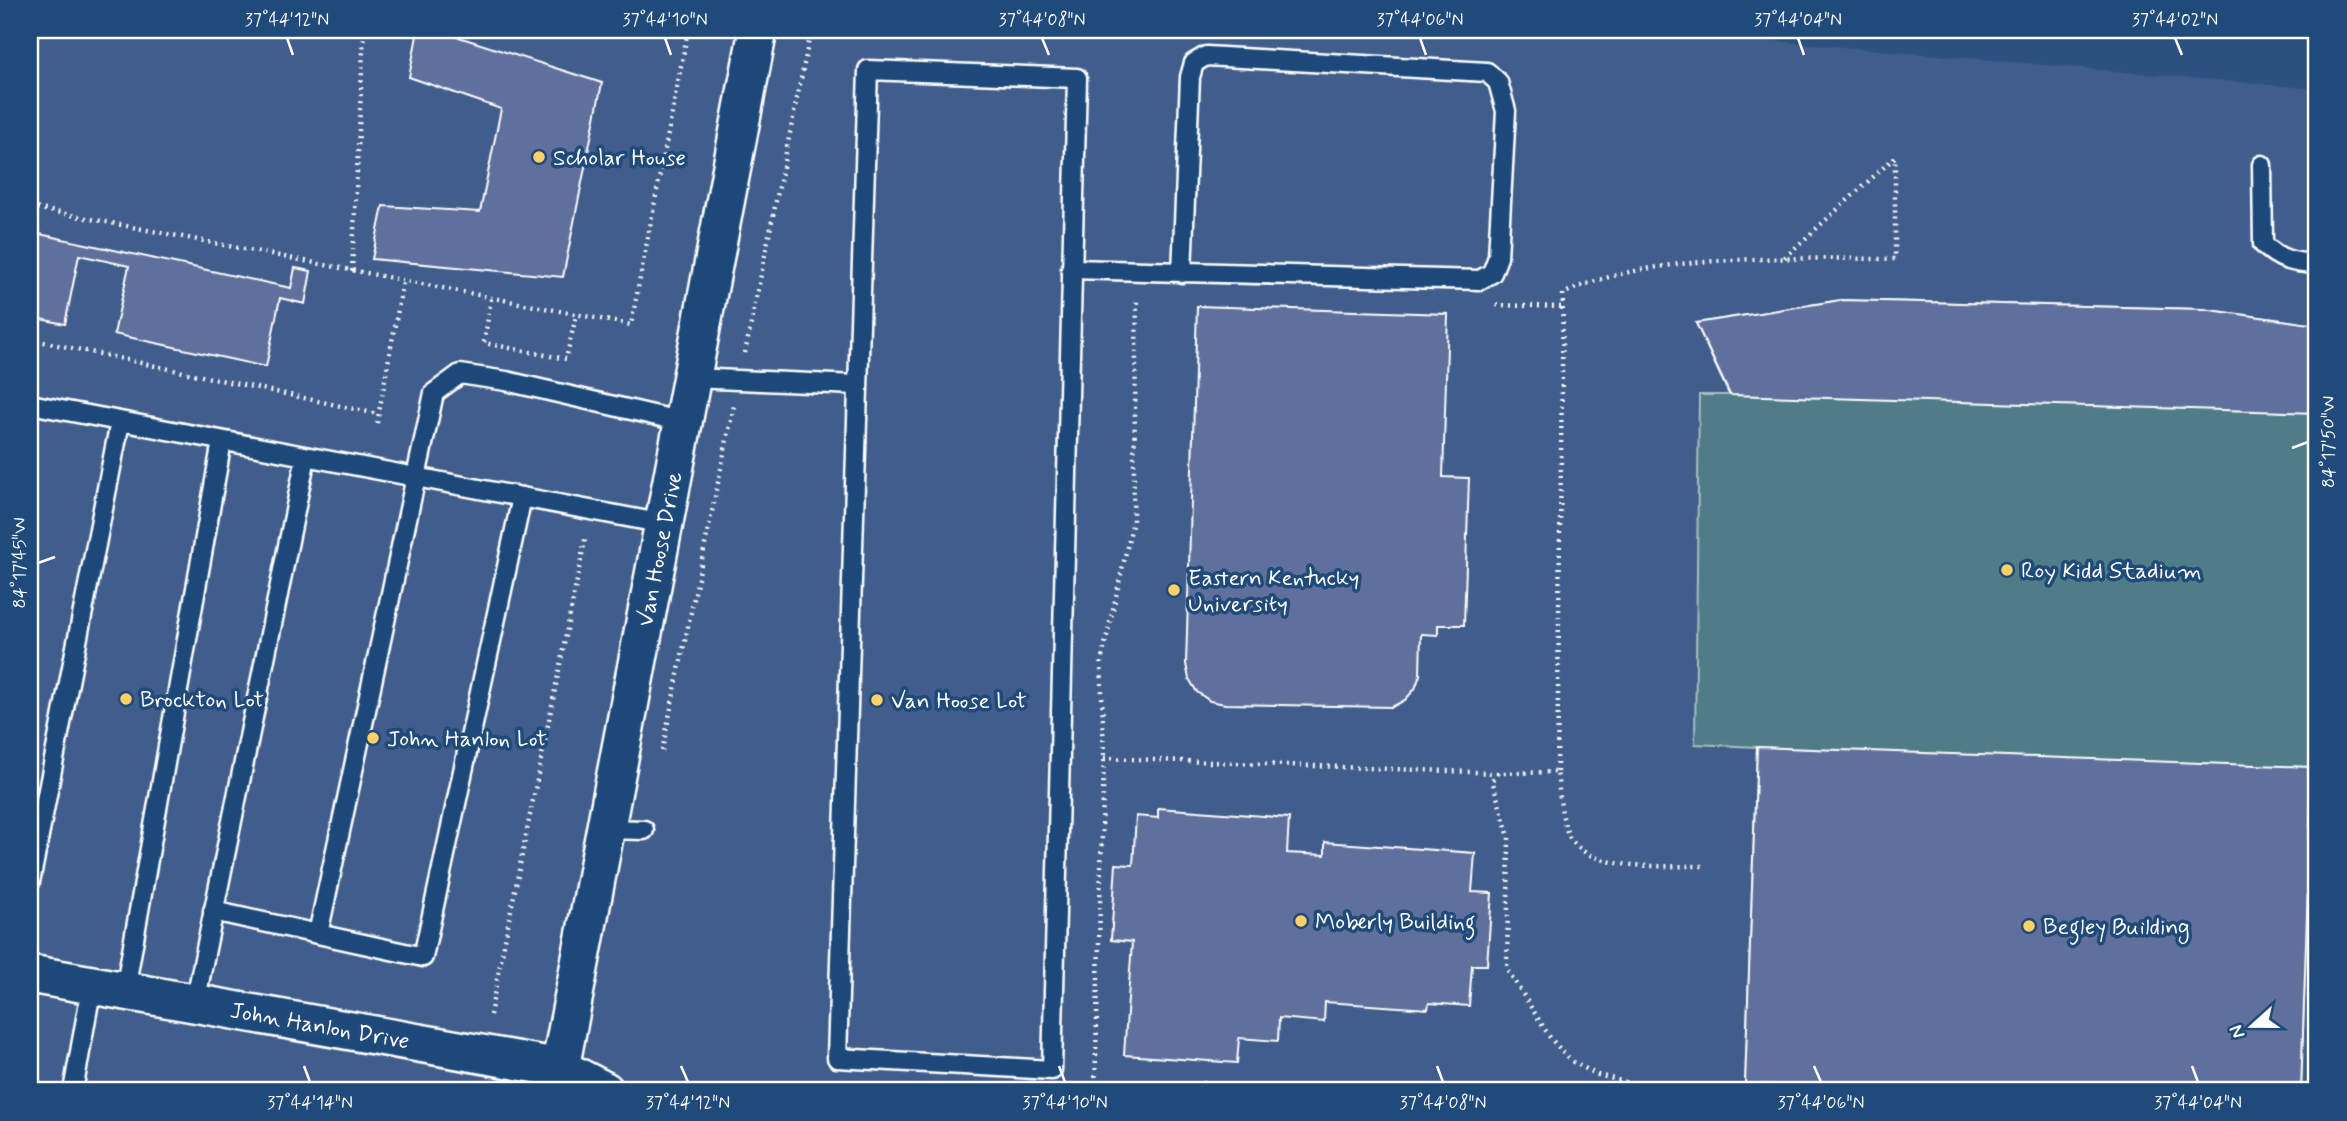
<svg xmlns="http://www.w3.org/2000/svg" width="2347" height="1121" font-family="Mynerve,sans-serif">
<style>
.built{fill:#405d8b}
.green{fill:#4f7c86;stroke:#a7bec2;stroke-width:2}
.building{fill:#616f9c;stroke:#fff;stroke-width:2}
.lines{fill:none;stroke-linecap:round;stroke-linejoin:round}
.service-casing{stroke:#fff;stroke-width:23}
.minor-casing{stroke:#fff;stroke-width:42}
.path{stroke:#fff;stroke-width:4.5;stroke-dasharray:2 5;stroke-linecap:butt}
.service{stroke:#1f4a7a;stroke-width:18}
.minor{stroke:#1f4a7a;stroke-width:37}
.ticks{fill:none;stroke:#fff;stroke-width:2.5}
.poi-dot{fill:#ffd166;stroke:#1f4a7a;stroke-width:2.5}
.labels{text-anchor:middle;stroke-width:7;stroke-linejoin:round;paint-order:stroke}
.poi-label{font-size:23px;fill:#fff;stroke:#1f4a7a;text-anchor:start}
.street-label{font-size:23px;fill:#fff;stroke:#1f4a7a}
.neatline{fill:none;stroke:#fff;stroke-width:2.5}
.ticks-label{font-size:18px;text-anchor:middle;fill:#fff}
</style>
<rect width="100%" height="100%" fill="#2c5181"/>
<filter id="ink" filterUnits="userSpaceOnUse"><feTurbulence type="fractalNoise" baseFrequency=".0143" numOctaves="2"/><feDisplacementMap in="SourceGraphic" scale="14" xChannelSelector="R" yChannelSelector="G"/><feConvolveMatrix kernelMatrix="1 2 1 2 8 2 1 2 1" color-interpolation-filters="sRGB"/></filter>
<g filter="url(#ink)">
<polygon class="built" points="30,30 1653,30 2317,89 2317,1091 30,1091"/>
<polygon class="green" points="1841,300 2203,309 2317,325 2317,767 2312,768 2301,1091 1947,1091 1745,1084 1757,747 1695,744 1699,395 1729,395 1696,323"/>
<g class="building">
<polygon points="418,30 437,30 602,83 563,277 372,259 383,206 480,212 501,109 409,77"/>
<polygon points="30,232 291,288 295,268 311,271 305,304 280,298 266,367 114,334 129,266 79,255 65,324 30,317"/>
<polygon points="1841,300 2203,309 2317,325 2317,413 1730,395 1696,323"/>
<polygon points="1197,306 1448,314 1443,477 1469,478 1464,625 1438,625 1438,635 1421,634 1420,675 1415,689 1405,700 1392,707 1225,704 1210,701 1197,692 1189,679 1186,664"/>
<polygon points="1757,747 2312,767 2301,1091 1947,1091 1745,1084"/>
<polygon points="1158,808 1289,818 1287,853 1325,855 1325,842 1475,853 1472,892 1492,893 1487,965 1472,965 1469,1006 1429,1003 1428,1009 1325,1002 1324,1022 1279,1018 1278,1041 1239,1038 1237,1063 1124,1055 1132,942 1111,940 1116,864 1133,865 1136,816 1158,818"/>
</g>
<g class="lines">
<defs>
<g id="service">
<polygon points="868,70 1077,78 1052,1070 837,1058"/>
<path d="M2262,165L2263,244C2279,260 2294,263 2317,264"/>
<polyline points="1071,269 1480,280 1492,273 1498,257 1506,111 1498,82 1487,72 1206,56 1194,63 1190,77 1182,273"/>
<polyline points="692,378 857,385"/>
<polyline points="30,404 664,524"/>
<polyline points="606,829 644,830"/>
<polyline points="30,882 120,422"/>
<polyline points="213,911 423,957 522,497"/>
<polyline points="318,934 434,393 460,374 506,381 683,422"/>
<polyline points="125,990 222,441"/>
<polyline points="195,1003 306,457"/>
<polyline points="73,1091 92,985"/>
</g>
<g id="minor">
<polyline points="30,974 560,1068 605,1091"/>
<polyline points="560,1068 758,30"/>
</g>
</defs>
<use href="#service" class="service-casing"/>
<use href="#minor" class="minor-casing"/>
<g class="path">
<polyline points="485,30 529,38"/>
<polyline points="30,207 631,325 688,30"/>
<polyline points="352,271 364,30"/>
<polyline points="491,299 484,343 566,359 576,316"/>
<polyline points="1496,305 1562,307"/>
<polyline points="30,339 378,414"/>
<polyline points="745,353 811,30"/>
<polyline points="377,423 403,282"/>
<polyline points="662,751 734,406"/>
<polyline points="1104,758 1498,773"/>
<path d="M1557,772L1563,294C1650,251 1797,259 1895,259V157L1783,259"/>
<polyline points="490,1015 586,535"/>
<polyline points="1095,1091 1104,758 1101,662 1133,521 1137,298"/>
<polyline points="1184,1091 1207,1082"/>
<path d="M1660,1091L1598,1075L1571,1061L1551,1039L1507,969L1509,837L1492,780L1499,773L1557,772C1560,792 1560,817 1569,836C1589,874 1670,865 1707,866"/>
</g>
<use href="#service" class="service"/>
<use href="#minor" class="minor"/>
</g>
</g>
<path class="ticks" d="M287,38L293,55M665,38L671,55M1042,38L1049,55M1420,38L1426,55M1798,38L1804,55M2175,38L2182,55M2292,448L2308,442M38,563L55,557M304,1066L310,1082M681,1066L688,1082M1059,1066L1065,1082M1437,1066L1443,1082M1814,1066L1821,1082M2192,1066L2198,1082"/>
<g class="poi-dot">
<circle cx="539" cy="157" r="7"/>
<circle cx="2007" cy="570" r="7"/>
<circle cx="1174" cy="590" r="7"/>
<circle cx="126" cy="699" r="7"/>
<circle cx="877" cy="700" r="7"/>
<circle cx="373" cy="738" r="7"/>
<circle cx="1301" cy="921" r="7"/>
<circle cx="2029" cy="926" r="7"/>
</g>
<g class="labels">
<g class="poi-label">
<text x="553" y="165">Scholar House</text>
<text x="2021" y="578">Roy Kidd Stadium</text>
<text x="1188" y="585">Eastern Kentucky<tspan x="1188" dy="26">University</tspan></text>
<text x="140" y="707">Brockton Lot</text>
<text x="891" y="708">Van Hoose Lot</text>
<text x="387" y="746">John Hanlon Lot</text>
<text x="1315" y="929">Moberly Building</text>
<text x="2043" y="934">Begley Building</text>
</g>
<g class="street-label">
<text transform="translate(659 549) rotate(-79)" y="8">Van Hoose Drive</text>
<text transform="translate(320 1025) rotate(10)" y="8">John Hanlon Drive</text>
</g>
</g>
<rect width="2347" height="1121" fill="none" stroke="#1f4a7a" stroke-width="77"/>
<g transform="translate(2252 1026) rotate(249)" stroke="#1f4a7a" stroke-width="5" paint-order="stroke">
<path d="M0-5L12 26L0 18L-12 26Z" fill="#ffffff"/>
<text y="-10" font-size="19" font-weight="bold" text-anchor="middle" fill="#ffffff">N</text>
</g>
<rect x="38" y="38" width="2270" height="1044" class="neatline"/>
<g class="ticks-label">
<text x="287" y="25">37°44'12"N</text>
<text x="665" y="25">37°44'10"N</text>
<text x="1042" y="25">37°44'08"N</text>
<text x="1420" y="25">37°44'06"N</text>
<text x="1798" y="25">37°44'04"N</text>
<text x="2175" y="25">37°44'02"N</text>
<text transform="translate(2328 442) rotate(-90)" y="6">84°17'50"W</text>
<text transform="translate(19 563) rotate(-90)" y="6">84°17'45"W</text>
<text x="310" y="1108">37°44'14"N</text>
<text x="688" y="1108">37°44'12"N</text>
<text x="1065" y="1108">37°44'10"N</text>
<text x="1443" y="1108">37°44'08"N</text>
<text x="1821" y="1108">37°44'06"N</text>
<text x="2198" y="1108">37°44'04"N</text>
</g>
</svg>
